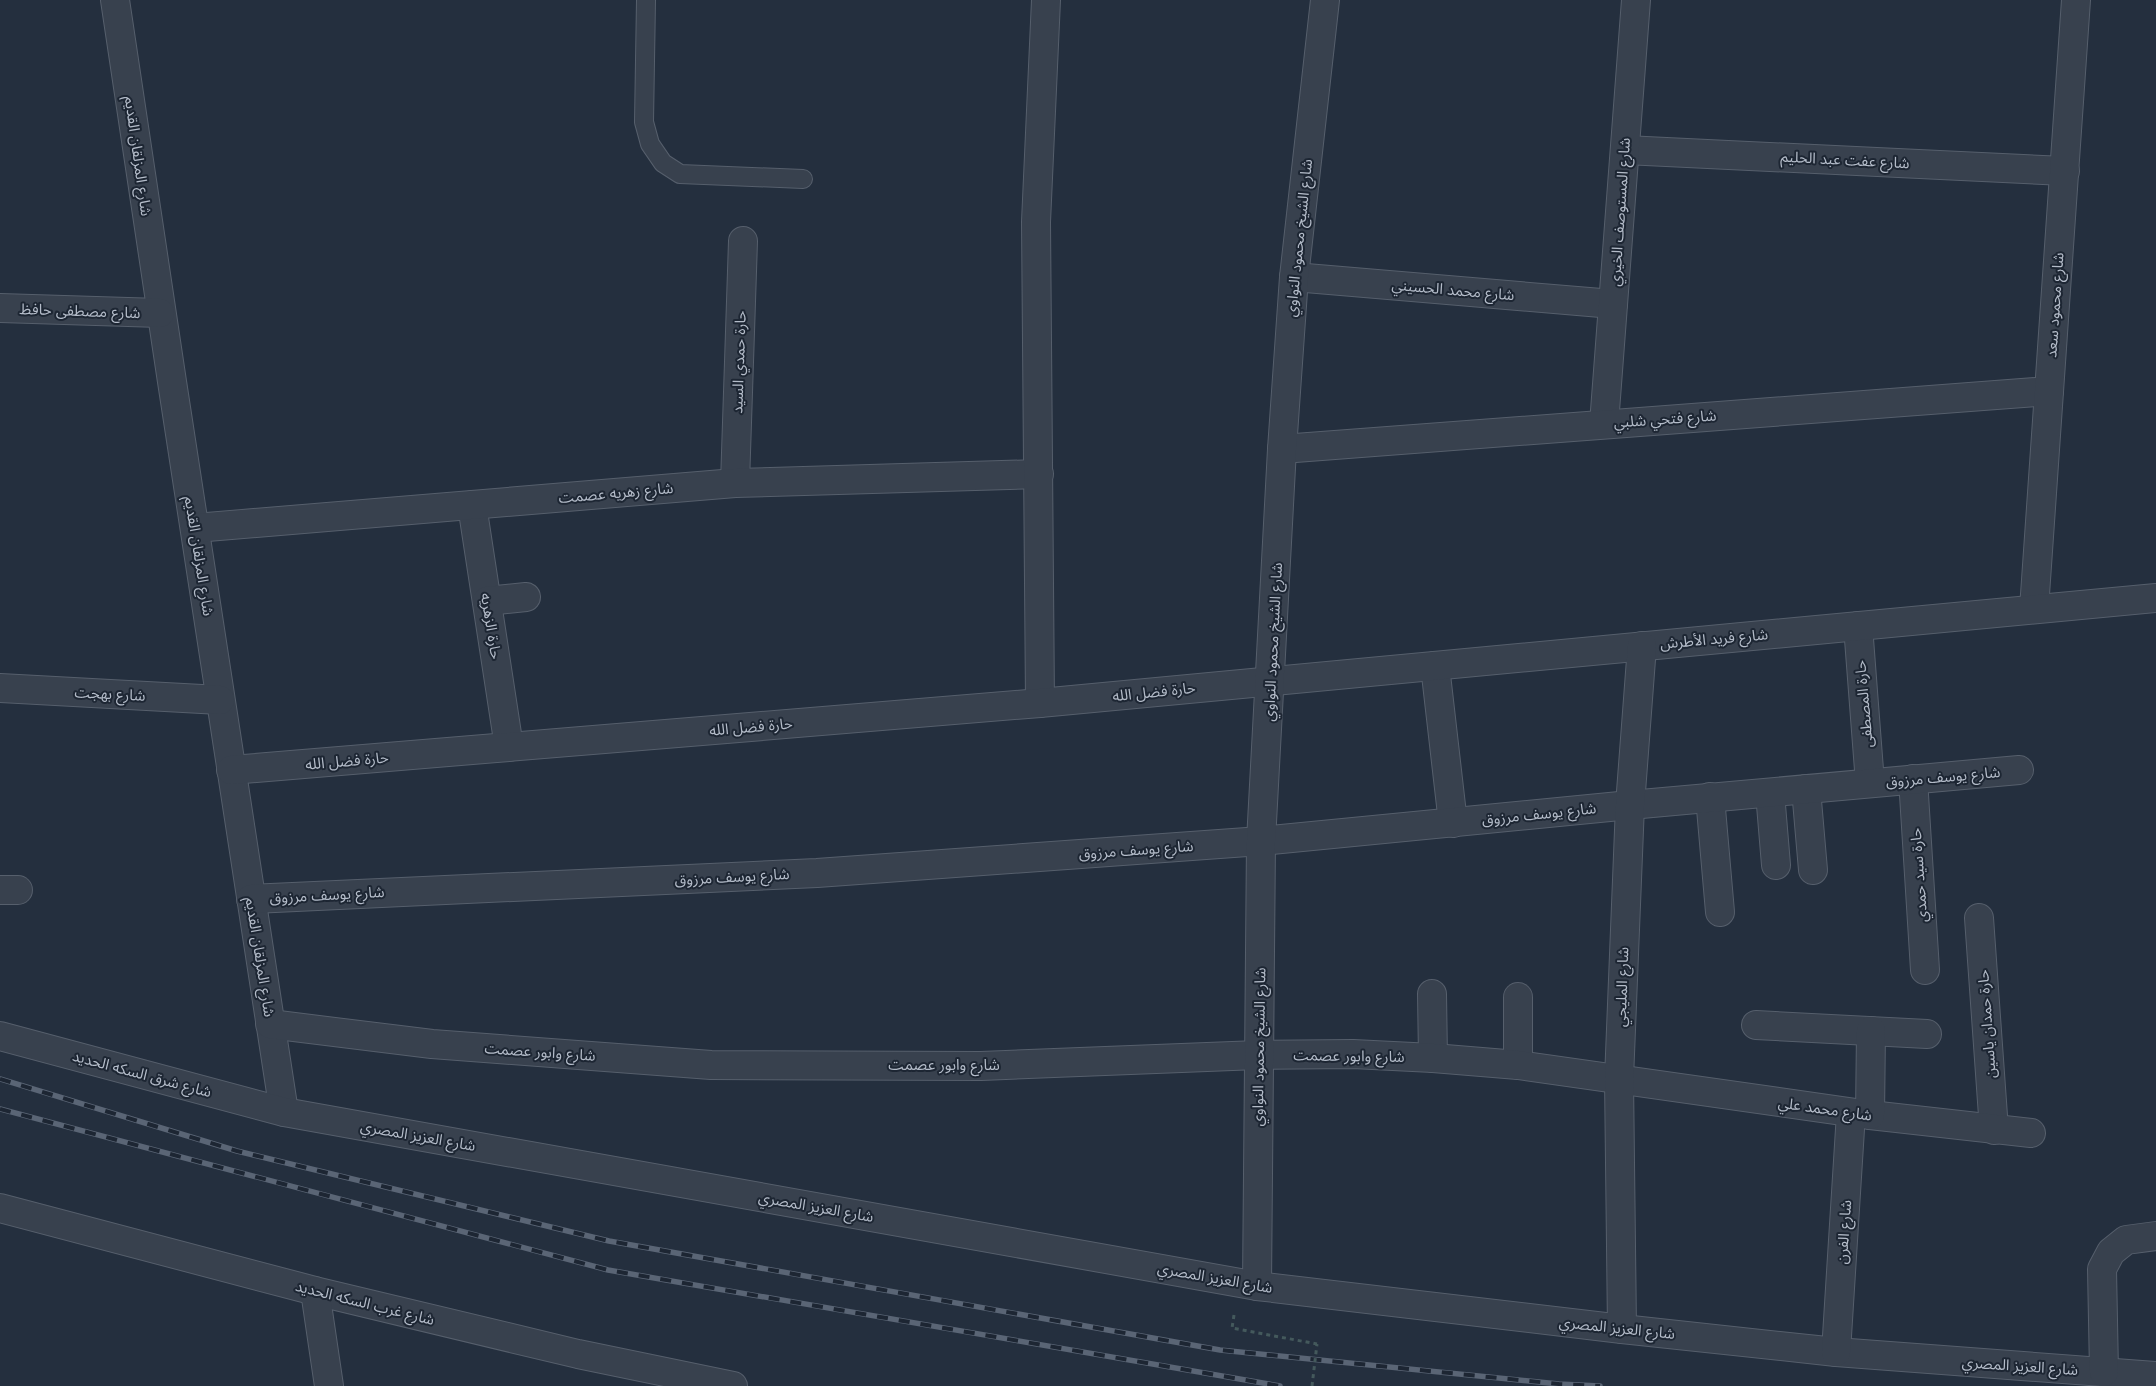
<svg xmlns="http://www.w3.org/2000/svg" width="2156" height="1386" font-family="Helvetica,'Noto Sans Arabic',sans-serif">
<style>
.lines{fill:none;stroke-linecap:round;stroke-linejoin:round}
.service-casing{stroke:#565f6c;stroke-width:20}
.minor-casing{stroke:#565f6c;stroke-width:30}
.tertiary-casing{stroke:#565f6c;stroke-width:30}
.path{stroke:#44595c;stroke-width:3;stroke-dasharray:4 4;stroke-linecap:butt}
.service{stroke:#38414e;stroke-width:18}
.minor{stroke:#38414e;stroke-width:28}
.tertiary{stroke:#38414e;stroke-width:28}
.rail-casing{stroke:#5a6575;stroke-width:5.5}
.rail{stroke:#1d2633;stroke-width:4;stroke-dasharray:11;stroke-linecap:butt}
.path-bridge{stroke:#44595c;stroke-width:3;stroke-dasharray:4 4;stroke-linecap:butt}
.labels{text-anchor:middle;stroke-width:4;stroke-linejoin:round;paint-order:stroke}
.street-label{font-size:15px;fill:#b4bcc9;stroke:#1d2633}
</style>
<rect width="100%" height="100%" fill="#242f3e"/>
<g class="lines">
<defs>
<polyline id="service" points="646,0 644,122 650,144 663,163 680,174 803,179"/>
<g id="minor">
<path d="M115,0C169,371 228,742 284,1112"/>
<polyline points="1625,150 2065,171"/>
<polyline points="1294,277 1613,304"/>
<polyline points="0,308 160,313"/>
<polyline points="1604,424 1636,0"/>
<polyline points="1282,449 2049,391"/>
<polyline points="735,483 743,241"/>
<polyline points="472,505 509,747"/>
<polyline points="195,528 735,483 1039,474"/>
<polyline points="487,601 526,597"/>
<polyline points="2034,609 2076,0"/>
<polyline points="1858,626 1870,783"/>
<polyline points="1435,666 1453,823"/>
<polyline points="0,688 220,700"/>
<polyline points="1040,703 1036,222 1046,0"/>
<polyline points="231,770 1040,703 2156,598"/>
<polyline points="1913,779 1925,970"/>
<polyline points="1806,789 1813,870"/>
<polyline points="1770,793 1776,865"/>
<polyline points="1710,797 1720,912"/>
<polyline points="0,890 18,890"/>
<polyline points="251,899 817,873 1261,841 1630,805 2019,770"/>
<polyline points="1979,918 1994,1130"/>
<polyline points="1432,994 1433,1058"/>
<polyline points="1518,997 1518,1065"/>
<polyline points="270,1024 432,1044 711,1065 981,1066 1258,1055 1353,1054 1433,1058 1518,1065 1870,1115 2031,1133"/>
<polyline points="1756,1025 1927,1034"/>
<polyline points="0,1036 284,1112 1257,1286 1622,1329 1836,1352 2156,1376"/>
<polyline points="1870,1115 1871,1031"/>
<polyline points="1257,1286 1261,841 1282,449 1294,277 1325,0"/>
<polyline points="1622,1329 1619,1079 1630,805 1642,646"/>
<polyline points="1836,1352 1851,1113"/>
<polyline points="2104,1372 2102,1269 2111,1252 2126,1240 2156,1236"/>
</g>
<g id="tertiary">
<polyline points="0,1208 315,1291 578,1354 733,1386"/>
<polyline points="315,1291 329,1386"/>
</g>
</defs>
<use href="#service" class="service-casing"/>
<use href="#minor" class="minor-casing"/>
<use href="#tertiary" class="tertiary-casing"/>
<polyline class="path" points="1234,1315 1232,1328 1317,1344"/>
<use href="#service" class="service"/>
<use href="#minor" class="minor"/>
<use href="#tertiary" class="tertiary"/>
<defs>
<g id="rail">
<polyline points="0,1079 237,1151 609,1241 1220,1350 1559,1384 1600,1386"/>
<polyline points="0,1109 608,1270 1280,1386"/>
</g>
</defs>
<use href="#rail" class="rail-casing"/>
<use href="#rail" class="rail"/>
<polyline class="path-bridge" points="1312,1386 1317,1344"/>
</g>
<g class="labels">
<g class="street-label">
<text transform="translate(138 156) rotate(82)" y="5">شارع المزلقان القديم</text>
<text transform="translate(1845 160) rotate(3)" y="5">شارع عفت عبد الحليم</text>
<text transform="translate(1620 212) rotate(-86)" y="5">شارع المستوصف الخيري</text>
<text transform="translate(1299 238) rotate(-84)" y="5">شارع الشيخ محمود النواوي</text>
<text transform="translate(1453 290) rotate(5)" y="5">شارع محمد الحسيني</text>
<text transform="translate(2055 305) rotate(-86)" y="5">شارع محمود سعد</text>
<text transform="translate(80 311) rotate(2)" y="5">شارع مصطفى حافظ</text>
<text transform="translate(739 362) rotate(-88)" y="5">حارة حمدي السيد</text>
<text transform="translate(1665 419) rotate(-4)" y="5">شارع فتحي شلبي</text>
<text transform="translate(616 493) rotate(-5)" y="5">شارع زهريه عصمت</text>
<text transform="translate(199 556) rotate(81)" y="5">شارع المزلقان القديم</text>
<text transform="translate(491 626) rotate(81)" y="5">حارة الزهريه</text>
<text transform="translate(1714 639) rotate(-5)" y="5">شارع فريد الأطرش</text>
<text transform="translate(1273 642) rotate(-87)" y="5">شارع الشيخ محمود النواوي</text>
<text transform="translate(1154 692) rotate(-6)" y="5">حارة فضل الله</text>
<text transform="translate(110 694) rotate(3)" y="5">شارع بهجت</text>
<text transform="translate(1864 704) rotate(-95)" y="5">حارة المصطفى</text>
<text transform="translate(751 727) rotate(-5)" y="5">حارة فضل الله</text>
<text transform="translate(347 761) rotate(-5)" y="5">حارة فضل الله</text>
<text transform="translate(1943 777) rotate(-5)" y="5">شارع يوسف مرزوق</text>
<text transform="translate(1539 814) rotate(-6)" y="5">شارع يوسف مرزوق</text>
<text transform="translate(1136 850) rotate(-4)" y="5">شارع يوسف مرزوق</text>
<text transform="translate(1919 875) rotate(-94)" y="5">حارة سيد حمدي</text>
<text transform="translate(732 877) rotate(-3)" y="5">شارع يوسف مرزوق</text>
<text transform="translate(327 895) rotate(-3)" y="5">شارع يوسف مرزوق</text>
<text transform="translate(260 957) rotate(81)" y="5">شارع المزلقان القديم</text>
<text transform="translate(1622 987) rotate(-88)" y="5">شارع المليجي</text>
<text transform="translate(1987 1024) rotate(-94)" y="5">حارة حمدان ياسين</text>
<text transform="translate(1259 1047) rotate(-89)" y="5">شارع الشيخ محمود النواوي</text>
<text transform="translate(540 1052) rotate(4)" y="5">شارع وابور عصمت</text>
<text transform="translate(1349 1056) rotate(1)" y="5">شارع وابور عصمت</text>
<text x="944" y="1070">شارع وابور عصمت</text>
<text transform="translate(142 1074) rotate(15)" y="5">شارع شرق السكه الحديد</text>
<text transform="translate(1825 1109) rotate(8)" y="5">شارع محمد علي</text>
<text transform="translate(418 1136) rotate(10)" y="5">شارع العزيز المصري</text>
<text transform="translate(816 1207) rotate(10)" y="5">شارع العزيز المصري</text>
<text transform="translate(1844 1232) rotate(-86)" y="5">شارع الفرن</text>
<text transform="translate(1215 1278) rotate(10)" y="5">شارع العزيز المصري</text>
<text transform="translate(365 1303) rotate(14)" y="5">شارع غرب السكه الحديد</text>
<text transform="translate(1617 1328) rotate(6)" y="5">شارع العزيز المصري</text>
<text transform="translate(2020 1366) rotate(4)" y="5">شارع العزيز المصري</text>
</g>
</g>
</svg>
